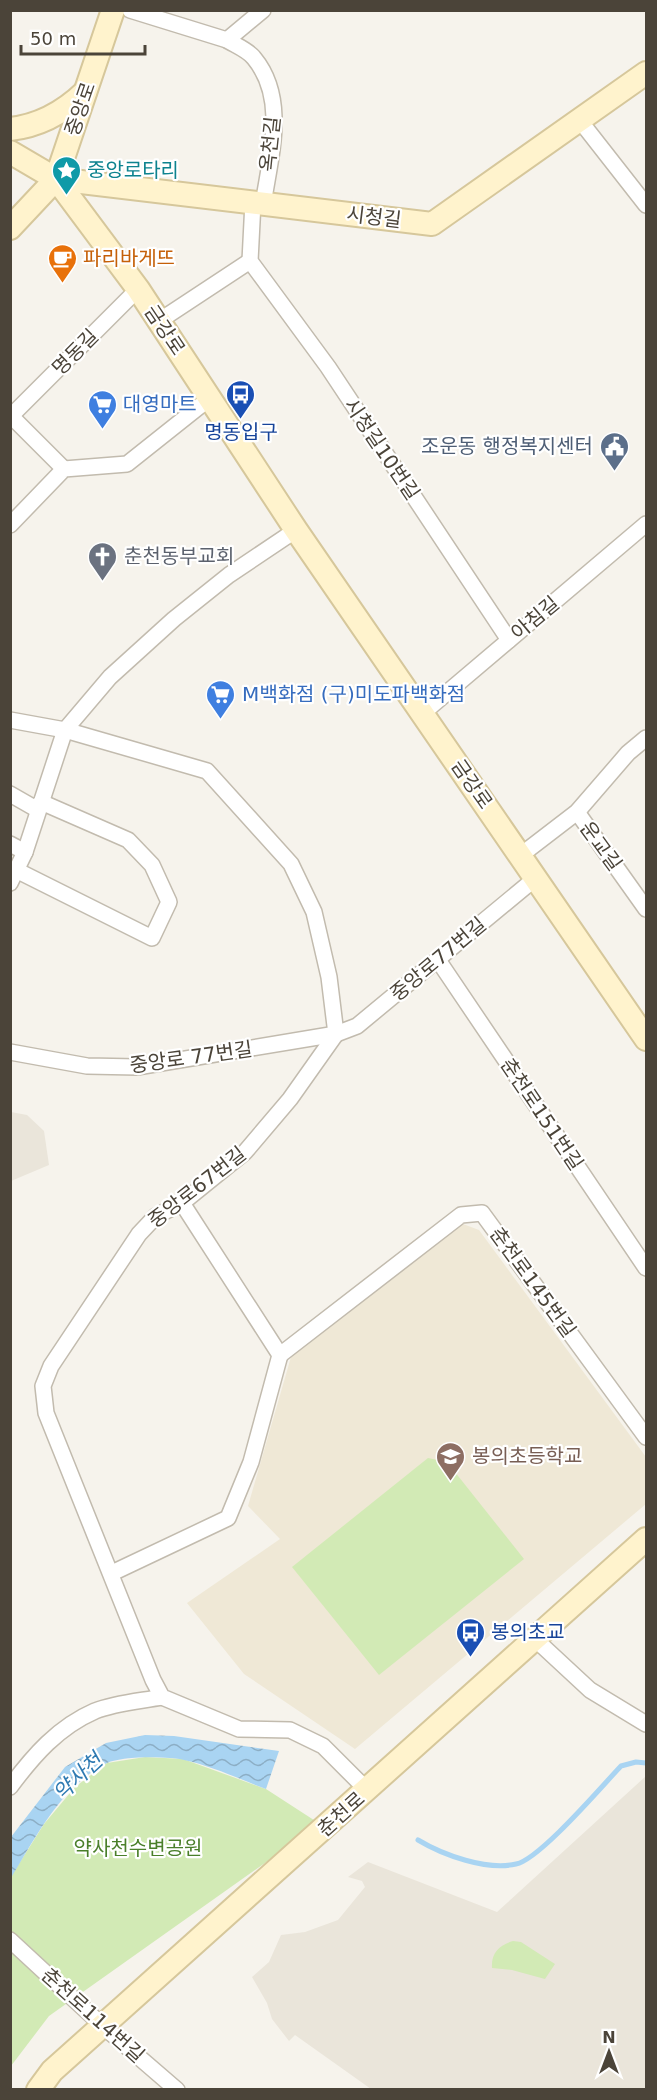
<svg xmlns="http://www.w3.org/2000/svg" width="657" height="2100" font-family="'DejaVu Sans','Noto Sans KR',sans-serif">
<style>
.residential{fill:#eae5da}
.education{fill:#efe8d6}
.green{fill:#d2eab5}
.water{fill:url(#water-waves)}
.lines{fill:none;stroke-linecap:round;stroke-linejoin:round}
.stream{stroke:#a9d4f2;stroke-width:5}
.street-casing{stroke:#c2bbae;stroke-width:18}
.secondary-casing{stroke:#d6c79b;stroke-width:26}
.street{stroke:#fff;stroke-width:15}
.secondary{stroke:#fff3cd;stroke-width:22}
.labels{text-anchor:middle;stroke-width:4.5;stroke-linejoin:round;paint-order:stroke}
.street-label{font-size:20px;fill:#4b4439;stroke:#fff}
.culture-label{font-size:20px;fill:#0d838f;stroke:#fff;text-anchor:start}
.food-label{font-size:20px;fill:#c56008;stroke:#fff;text-anchor:start}
.shop-label{font-size:20px;fill:#366cbe;stroke:#fff;text-anchor:start}
.transit-label{font-size:20px;fill:#164399;stroke:#fff}
.service-label{font-size:20px;fill:#4e5e75;stroke:#fff;text-anchor:end}
.worship-label{font-size:20px;fill:#5b616d;stroke:#fff;text-anchor:start}
.education-label{font-size:20px;fill:#785e54;stroke:#fff;text-anchor:start}
.park-label{font-size:20px;fill:#4a7f2a;stroke:#fff}
.water-label{font-size:21px;font-style:italic;fill:#2e7ab2;stroke:#fff}
</style>
<defs>
<pattern id="water-waves" width="16" height="10" patternUnits="userSpaceOnUse" patternTransform="scale(1.5)"><rect width="16" height="10" fill="#a9d4f2"/><path d="M0 5q4-4 8 0t8 0" fill="none" stroke="#8caec5"/></pattern>
</defs>
<rect width="100%" height="100%" fill="#f6f3ec"/>
<g class="residential">
<polygon points="11,1112 27,1115 44,1131 49,1165 11,1181"/>
<polygon points="646,1776 646,2089 371,2089 295,2035 289,2041 272,2019 267,2003 252,1977 269,1962 281,1935 305,1932 338,1920 365,1887 362,1881 348,1877 368,1862 497,1912"/>
</g>
<polygon class="education" points="463,1224 479,1230 646,1457 646,1504 355,1749 244,1674 187,1603 280,1539 248,1506 291,1357"/>
<g class="green">
<polygon points="428,1458 447,1462 524,1559 379,1675 292,1567"/>
<polygon points="145,1757 183,1759 266,1789 320,1824 49,2016 11,2066 10,1878 44,1824 75,1787 107,1763"/>
<path d="M513,1941L521,1942L555,1964L545,1979L512,1970L492,1968C491,1953 499,1945 513,1941Z"/>
</g>
<path class="water" d="M145,1735L174,1736L279,1751L266,1789C239,1779 212,1766 184,1760C167,1756 122,1756 107,1763C62,1785 35,1838 11,1878V1837L65,1767L106,1743Z"/>
<g class="lines">
<path class="stream" d="M418,1840C443,1855 487,1871 516,1864C539,1860 602,1786 621,1766L636,1762L646,1763"/>
<defs>
<g id="street">
<polyline points="130,10 227,40"/>
<path d="M263,10L227,40C235,45 248,50 254,58C288,99 270,157 263,205"/>
<polyline points="581,122 646,205"/>
<polyline points="253,202 250,261 328,367 509,640"/>
<polyline points="159,321 250,261"/>
<polyline points="10,415 64,469"/>
<polyline points="10,417 138,289"/>
<polyline points="10,525 64,469 127,464 210,398"/>
<polyline points="423,713 646,524"/>
<polyline points="10,720 65,730 207,771 291,864 314,912 329,977 336,1034 290,1099 245,1152 182,1203 156,1216 139,1234 51,1366 43,1386 46,1413 153,1680 162,1697 239,1729 290,1730 323,1746 367,1790"/>
<polyline points="10,794 38,810"/>
<polyline points="577,812 646,909"/>
<polyline points="10,844 25,852"/>
<polyline points="521,855 577,812 628,753 646,738"/>
<polyline points="16,870 152,938 169,902 152,865 128,840 41,802"/>
<polyline points="10,883 25,852 65,730 110,677 174,619 229,575 296,530"/>
<polyline points="438,960 646,1268"/>
<polyline points="10,1052 87,1066 137,1067 336,1034 357,1026 537,877"/>
<polyline points="280,1355 461,1215 482,1213 646,1437"/>
<polyline points="112,1573 228,1518 251,1462 280,1355 182,1203"/>
<polyline points="535,1639 590,1690 646,1724"/>
<path d="M10,1787C33,1756 58,1727 95,1711C115,1703 141,1701 162,1697"/>
<polyline points="10,1940 104,2027 177,2090"/>
</g>
<g id="secondary">
<path d="M10,129C39,126 65,111 85,92"/>
<polyline points="10,152 56,179 138,289 296,530 646,1039"/>
<polyline points="56,179 432,224 646,73"/>
<polyline points="10,228 56,179 113,10"/>
<polyline points="38,2090 52,2071 646,1539"/>
</g>
</defs>
<use href="#street" class="street-casing"/>
<use href="#secondary" class="secondary-casing"/>
<use href="#street" class="street"/>
<use href="#secondary" class="secondary"/>
</g>
<defs>
<symbol id="sight-pin" viewBox="-11 -11 22 30"><path d="M0 17L-7.5 6A9.5 9.5 0 1 1 7.5 6Z" fill="#0f9aa8" stroke="#fff"/><path d="M0-6L1.8-2.2L6-1.7L2.9 1.2L3.7 5.4L0 3.3L-3.7 5.4L-2.9 1.2L-6-1.7L-1.8-2.2Z" fill="#fff"/></symbol>
<symbol id="cafe-pin" viewBox="-11 -11 22 30"><path d="M0 17L-7.5 6A9.5 9.5 0 1 1 7.5 6Z" fill="#e8710a" stroke="#fff"/><path d="M-5.5-4.5H6V0H3Q3 3.5 0 3.5H-2.5Q-5.5 3.5-5.5 0ZM3-3.2v2h1.7v-2ZM-6 4.5H4V6H-6Z" fill="#fff"/></symbol>
<symbol id="bus-pin" viewBox="-11 -11 22 30"><path d="M0 17L-7.5 6A9.5 9.5 0 1 1 7.5 6Z" fill="#1a4fb4" stroke="#fff"/><path d="M-5-6H5V4H4V6H2V4H-2V6H-4V4H-5ZM-3.5-4V0h7V-4ZM-3.5 1.2v1.5H-2V1.2ZM2 1.2v1.5H3.5V1.2Z" fill="#fff"/></symbol>
<symbol id="supermarket-pin" viewBox="-11 -11 22 30"><path d="M0 17L-7.5 6A9.5 9.5 0 1 1 7.5 6Z" fill="#3f7fe0" stroke="#fff"/><path d="M-6-5.5h2.5l.6 2H6L4.5 2H-2.5L-4.4-4H-6ZM-1.5 3.2a1.3 1.3 0 1 0 .1 0ZM3 3.2a1.3 1.3 0 1 0 .1 0Z" fill="#fff"/></symbol>
<symbol id="civic-pin" viewBox="-11 -11 22 30"><path d="M0 17L-7.5 6A9.5 9.5 0 1 1 7.5 6Z" fill="#5c6f8a" stroke="#fff"/><path d="M-.6-6.5H3V-4.5H.6V-3L4-1V1h2V6H-6V1h2V-1L-.6-3ZM-1.2 2.5V6h2.4V2.5Z" fill="#fff"/></symbol>
<symbol id="church-pin" viewBox="-11 -11 22 30"><path d="M0 17L-7.5 6A9.5 9.5 0 1 1 7.5 6Z" fill="#6b7280" stroke="#fff"/><path d="M-1.2-6h2.4v3.5h3.3v2.4h-3.3V6h-2.4V-.1h-3.3v-2.4h3.3Z" fill="#fff"/></symbol>
<symbol id="school-pin" viewBox="-11 -11 22 30"><path d="M0 17L-7.5 6A9.5 9.5 0 1 1 7.5 6Z" fill="#8d6e63" stroke="#fff"/><path d="M0-5L7-2L0 1L-7-2ZM-4 1L0 2.5L4 1V4Q0 6-4 4Z" fill="#fff"/></symbol>
</defs>
<g fill-rule="evenodd">
<use href="#sight-pin" x="50" y="154" width="33" height="45"/>
<use href="#cafe-pin" x="46" y="242" width="33" height="45"/>
<use href="#bus-pin" x="224" y="378" width="33" height="45"/>
<use href="#supermarket-pin" x="86" y="388" width="33" height="45"/>
<use href="#civic-pin" x="598" y="430" width="33" height="45"/>
<use href="#church-pin" x="86" y="540" width="33" height="45"/>
<use href="#supermarket-pin" x="204" y="678" width="33" height="45"/>
<use href="#school-pin" x="434" y="1440" width="33" height="45"/>
<use href="#bus-pin" x="454" y="1616" width="33" height="45"/>
</g>
<g class="labels">
<g class="street-label">
<text transform="translate(80 109) rotate(-71)" y="7">중앙로</text>
<text transform="translate(270 144) rotate(-84)" y="7">옥천길</text>
<text transform="translate(374 217) rotate(7)" y="7">시청길</text>
<text transform="translate(165 330) rotate(56)" y="7">금강로</text>
<text transform="translate(75 352) rotate(-45)" y="7">명동길</text>
<text transform="translate(382 449) rotate(56)" y="7">시청길10번길</text>
<text transform="translate(535 618) rotate(-40)" y="7">아침길</text>
<text transform="translate(472 784) rotate(55)" y="7">금강로</text>
<text transform="translate(601 846) rotate(54)" y="7">운교길</text>
<text transform="translate(438 959) rotate(-40)" y="7">중앙로77번길</text>
<text transform="translate(191 1057) rotate(-8)" y="7">중앙로 77번길</text>
<text transform="translate(542 1114) rotate(56)" y="7">춘천로151번길</text>
<text transform="translate(197 1187) rotate(-38)" y="7">중앙로67번길</text>
<text transform="translate(533 1282) rotate(54)" y="7">춘천로145번길</text>
<text transform="translate(341 1814) rotate(-42)" y="7">춘천로</text>
<text transform="translate(93 2015) rotate(42)" y="7">춘천로114번길</text>
</g>
<g class="culture-label">
<text x="87" y="177">중앙로타리</text>
</g>
<g class="food-label">
<text x="83" y="265">파리바게뜨</text>
</g>
<g class="shop-label">
<text x="123" y="411">대영마트</text>
<text x="242" y="701">M백화점 (구)미도파백화점</text>
</g>
<g class="transit-label">
<text x="241" y="439">명동입구</text>
<text x="491" y="1639" text-anchor="start">봉의초교</text>
</g>
<g class="service-label">
<text x="593" y="453">조운동 행정복지센터</text>
</g>
<g class="worship-label">
<text x="124" y="563">춘천동부교회</text>
</g>
<g class="education-label">
<text x="472" y="1463">봉의초등학교</text>
</g>
<g class="park-label">
<text x="138" y="1855">약사천수변공원</text>
</g>
<g class="water-label">
<text transform="translate(78 1777) rotate(-43)" y="7">약사천</text>
</g>
</g>
<rect width="657" height="2100" fill="none" stroke="#4b4439" stroke-width="24"/>
<g transform="translate(609 2052)" stroke="#ffffff" stroke-width="4.5" paint-order="stroke">
<path d="M0-4.5L10 22L0 15L-10 22Z" fill="#4b4439"/>
<text y="-9" font-size="16" font-weight="bold" text-anchor="middle" fill="#4b4439">N</text>
</g>
<path d="M21 45v9h124v-9" fill="none" stroke="#4b4439" stroke-width="3"/>
<text x="30" y="45" font-size="18" fill="#4b4439" stroke="#ffffff" stroke-width="4.5" paint-order="stroke">50 m</text>
</svg>
